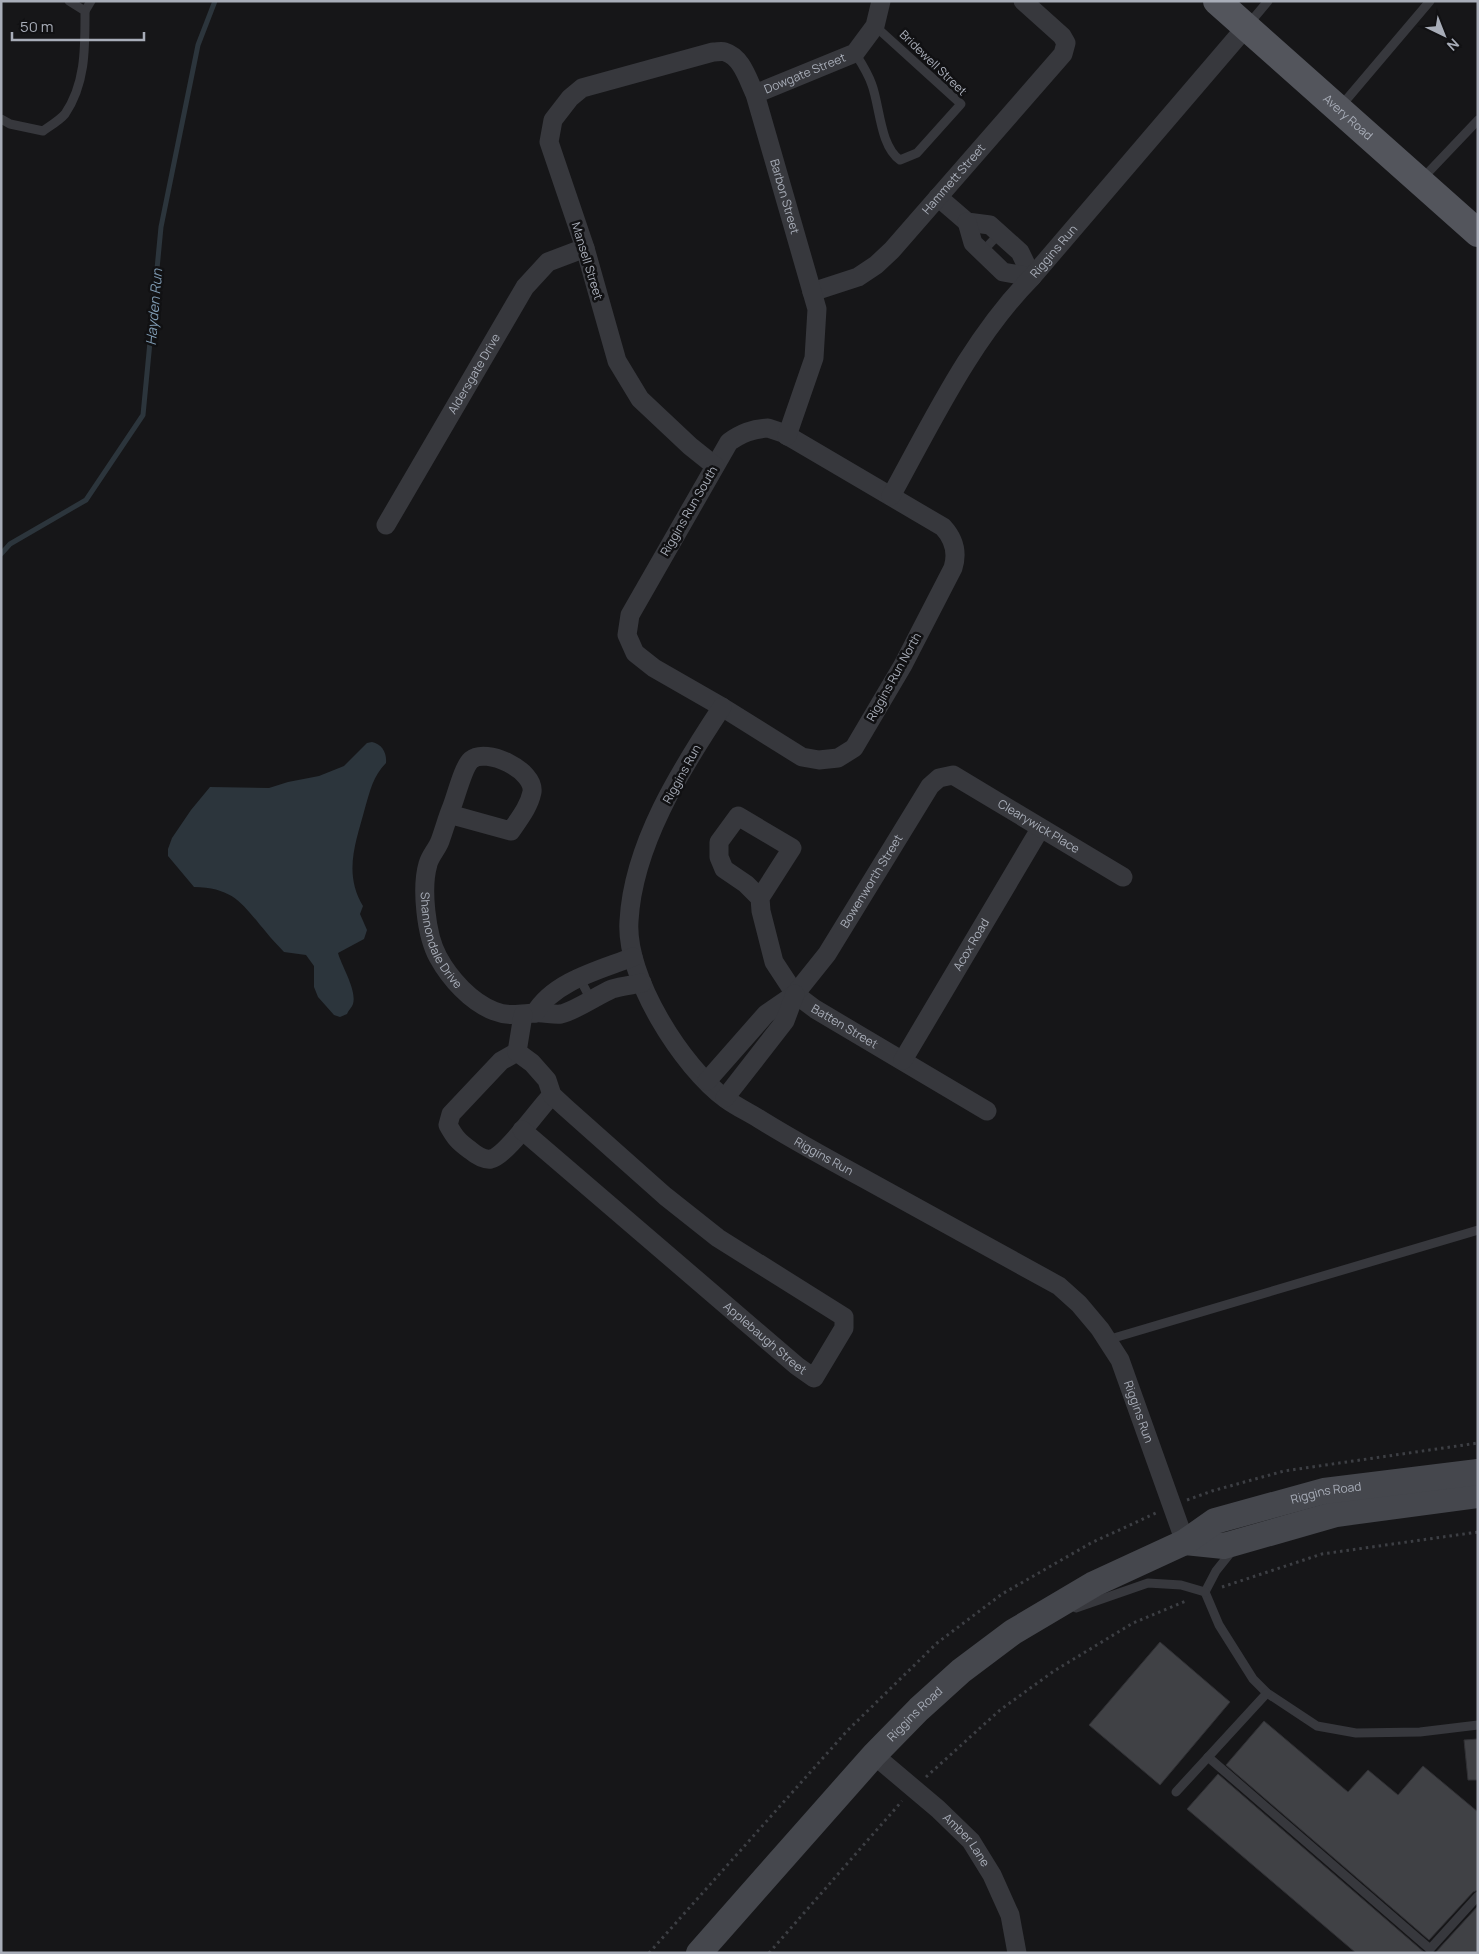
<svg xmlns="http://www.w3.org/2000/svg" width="1479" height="1954" font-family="Manrope,sans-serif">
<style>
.water{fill:#2c353c}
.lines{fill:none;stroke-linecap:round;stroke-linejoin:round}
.stream{stroke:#2c353c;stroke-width:5}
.building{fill:#404145;stroke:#303034}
.path{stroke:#3d3f44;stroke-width:3;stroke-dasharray:2.5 4;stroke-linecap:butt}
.lane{stroke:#37383d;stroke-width:9}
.street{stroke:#37383d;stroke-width:19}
.secondary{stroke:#45474d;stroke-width:26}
.primary{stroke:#53555c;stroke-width:28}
.labels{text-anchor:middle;stroke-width:5;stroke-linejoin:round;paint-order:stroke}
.street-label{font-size:12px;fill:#a8adb8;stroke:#111113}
.water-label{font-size:14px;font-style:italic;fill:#7f9bb3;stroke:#111113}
</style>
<rect width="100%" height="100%" fill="#161618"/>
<path class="water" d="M372,742C382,744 387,753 386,763C373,776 370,791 365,808C356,842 343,873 363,906L360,914L367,930L364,939L338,953C342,967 357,990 353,1004C352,1007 348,1011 347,1014L340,1017L334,1015L318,997L314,987V966L306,955L284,952C278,945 271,939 266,932C242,904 235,888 194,887L168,856V849L172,838L191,810L210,787L269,788L288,782L319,776L344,766L367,743Z"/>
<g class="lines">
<polyline class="stream" points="1,554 10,544 86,500 143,415 161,227 198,45 215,1"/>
</g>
<g class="building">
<polygon points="1160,1642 1230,1702 1160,1785 1089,1725"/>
<polygon points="1264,1721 1348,1792 1368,1770 1398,1795 1423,1766 1478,1812 1478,1890 1473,1892 1429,1940 1226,1765"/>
<polygon points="1478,1739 1478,1780 1468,1780 1464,1740"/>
<polygon points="1218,1774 1425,1953 1356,1953 1187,1809"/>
<polygon points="1478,1906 1478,1953 1435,1953"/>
</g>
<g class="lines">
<g class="path">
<polyline points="1187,1500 1212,1491 1284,1471 1478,1443"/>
<polyline points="1222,1587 1322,1554 1478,1532"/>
<polyline points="926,1777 1000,1710 1054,1671 1133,1623 1186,1601"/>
<polyline points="649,1953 847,1731 937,1643 1002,1594 1091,1543 1156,1513"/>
<polyline points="769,1953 902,1801"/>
</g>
<g class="lane">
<polyline points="85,11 91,1"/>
<polyline points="1248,25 1268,1"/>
<path d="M855,53C862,64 868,73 872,85C880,107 880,146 900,160L917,153L961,104L875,26"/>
<polyline points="1341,106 1430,1"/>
<path d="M1,119L10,124L43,131C50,126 60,120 65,114C86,83 85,47 85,11L69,1"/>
<polyline points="1421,180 1478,120"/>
<polyline points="982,252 999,234"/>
<polyline points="579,977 591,1000"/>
<polyline points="1107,1340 1478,1230"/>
<polyline points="1232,1551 1216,1571 1205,1592 1219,1625 1253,1679 1267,1693 1317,1726 1356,1733 1420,1732 1478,1725"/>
<polyline points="1076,1608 1148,1583 1181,1585 1205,1592"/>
<polyline points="1208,1757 1430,1949 1478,1896"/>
<polyline points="1176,1792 1267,1693"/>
</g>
<g class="street">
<path id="s1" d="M755,94L855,53L875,26L881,1"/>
<polyline points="938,197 967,222 990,225 1020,252 1032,277"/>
<polyline points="967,222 973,243 1003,272 1032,277"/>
<path id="s2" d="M812,292L858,277L876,265L892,250L1063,54L1066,43L1062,36L1023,1"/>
<path d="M768,428L783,433L943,527C954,539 958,552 953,568L903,665L854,748L838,758L819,760L802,757L722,707L654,668L635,653L627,635L630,615L729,442C742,433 752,429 768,428Z"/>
<path id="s3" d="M715,466L690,446L640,399L617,361L585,248L549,142L553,120L570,98L582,88L713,52C717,52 722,51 725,52C742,57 748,80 755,94L817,309L814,358L787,436"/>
<path id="s4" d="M891,496C933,420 971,339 1032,277L1246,27"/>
<path id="s5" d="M386,525L525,287L548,262L585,248"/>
<path id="s6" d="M722,707C681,769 633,845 629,921C625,977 682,1067 726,1099C737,1107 750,1113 761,1120C795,1141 828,1159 863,1178C928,1214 994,1250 1059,1286L1079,1304L1100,1329L1120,1360L1185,1542"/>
<path id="s7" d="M449,814L511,831C519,819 529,807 532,792C535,770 486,747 471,760C463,767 456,797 451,809C447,819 444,830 440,841C437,849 430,856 428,864C421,888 426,935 438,957C450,979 471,1002 494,1011C509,1017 520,1014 535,1013C543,1012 553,1015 561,1014C575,1011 598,995 612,989C621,986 632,985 642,983"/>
<path id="s8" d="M760,898L746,884L724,869L719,857V842L738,816L792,848L760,898L761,911L774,962L795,994L815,1009L987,1111"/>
<path d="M535,1013C554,981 600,970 633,957"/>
<path d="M517,1052L501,1061L451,1114L448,1125C455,1138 459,1142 470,1150C476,1155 484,1160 491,1159C506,1156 539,1108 552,1095"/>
<path id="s9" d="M903,1060L1040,829"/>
<path id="s10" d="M707,1081L766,1014L795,994L827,954L930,786L939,778L953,775L1123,877"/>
<polyline points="725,1098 785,1021 795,994"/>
<path id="s11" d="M522,1130L797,1366L814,1378L844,1328V1317L718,1238L665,1196L565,1107L552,1095L547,1080L532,1063L517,1052L523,1015"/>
<path id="s12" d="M874,1755L938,1809L971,1841L992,1875L1010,1915L1017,1953"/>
</g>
<g class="secondary">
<polyline points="1185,1542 1224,1546 1336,1514 1478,1495"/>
<path id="s13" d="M699,1953L874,1755L919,1709L961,1671L1013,1632L1094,1584L1185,1542L1215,1521L1324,1491L1478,1472"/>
</g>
<path class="primary" id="s14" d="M1217,1L1478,233"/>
</g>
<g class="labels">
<g class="street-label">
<text transform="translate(933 63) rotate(44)" y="4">Bridewell Street</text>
<text dy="4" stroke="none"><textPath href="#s1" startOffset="54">Dowgate Street</textPath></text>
<text dy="4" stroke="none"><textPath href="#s14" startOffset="175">Avery Road</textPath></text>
<text dy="4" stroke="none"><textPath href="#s2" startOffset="186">Hammett Street</textPath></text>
<text dy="4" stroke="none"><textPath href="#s3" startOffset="748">Barbon Street</textPath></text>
<text dy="4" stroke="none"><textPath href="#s4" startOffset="295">Riggins Run</textPath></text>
<text transform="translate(587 261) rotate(73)" y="4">Mansell Street</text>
<text dy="4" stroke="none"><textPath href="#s5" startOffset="175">Aldersgate Drive</textPath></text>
<text transform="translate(689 511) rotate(-60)" y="4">Riggins Run South</text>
<text transform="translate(894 677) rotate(-61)" y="4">Riggins Run North</text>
<text transform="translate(682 774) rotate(-61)" y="4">Riggins Run</text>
<text dy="4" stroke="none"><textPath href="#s10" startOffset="499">Clearywick Place</textPath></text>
<text dy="4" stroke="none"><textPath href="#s10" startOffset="261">Bowenworth Street</textPath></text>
<text dy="4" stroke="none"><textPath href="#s7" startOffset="381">Shannondale Drive</textPath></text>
<text dy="4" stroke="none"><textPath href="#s9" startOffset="134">Acox Road</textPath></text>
<text dy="4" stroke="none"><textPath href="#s8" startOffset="392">Batten Street</textPath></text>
<text dy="4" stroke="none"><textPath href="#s6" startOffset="558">Riggins Run</textPath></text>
<text dy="4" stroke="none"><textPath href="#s11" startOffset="320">Applebaugh Street</textPath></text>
<text dy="4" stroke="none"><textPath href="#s6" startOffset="978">Riggins Run</textPath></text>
<text dy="4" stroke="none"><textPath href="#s13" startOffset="796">Riggins Road</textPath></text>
<text dy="4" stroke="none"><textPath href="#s13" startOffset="322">Riggins Road</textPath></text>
<text dy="4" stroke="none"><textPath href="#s12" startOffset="126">Amber Lane</textPath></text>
</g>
<g class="water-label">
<text transform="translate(154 307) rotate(-85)" y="5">Hayden Run</text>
</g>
</g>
<rect width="1479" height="1954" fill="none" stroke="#a8adb8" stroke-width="5"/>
<g transform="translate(1444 35) rotate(137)" stroke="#111113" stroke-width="4" paint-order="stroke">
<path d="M0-4L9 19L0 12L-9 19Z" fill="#a8adb8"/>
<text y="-8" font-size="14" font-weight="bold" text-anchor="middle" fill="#a8adb8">N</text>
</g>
<path d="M12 32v8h132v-8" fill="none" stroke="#a8adb8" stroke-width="2.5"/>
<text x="20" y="32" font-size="15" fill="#a8adb8" stroke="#111113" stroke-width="4" paint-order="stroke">50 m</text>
</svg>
